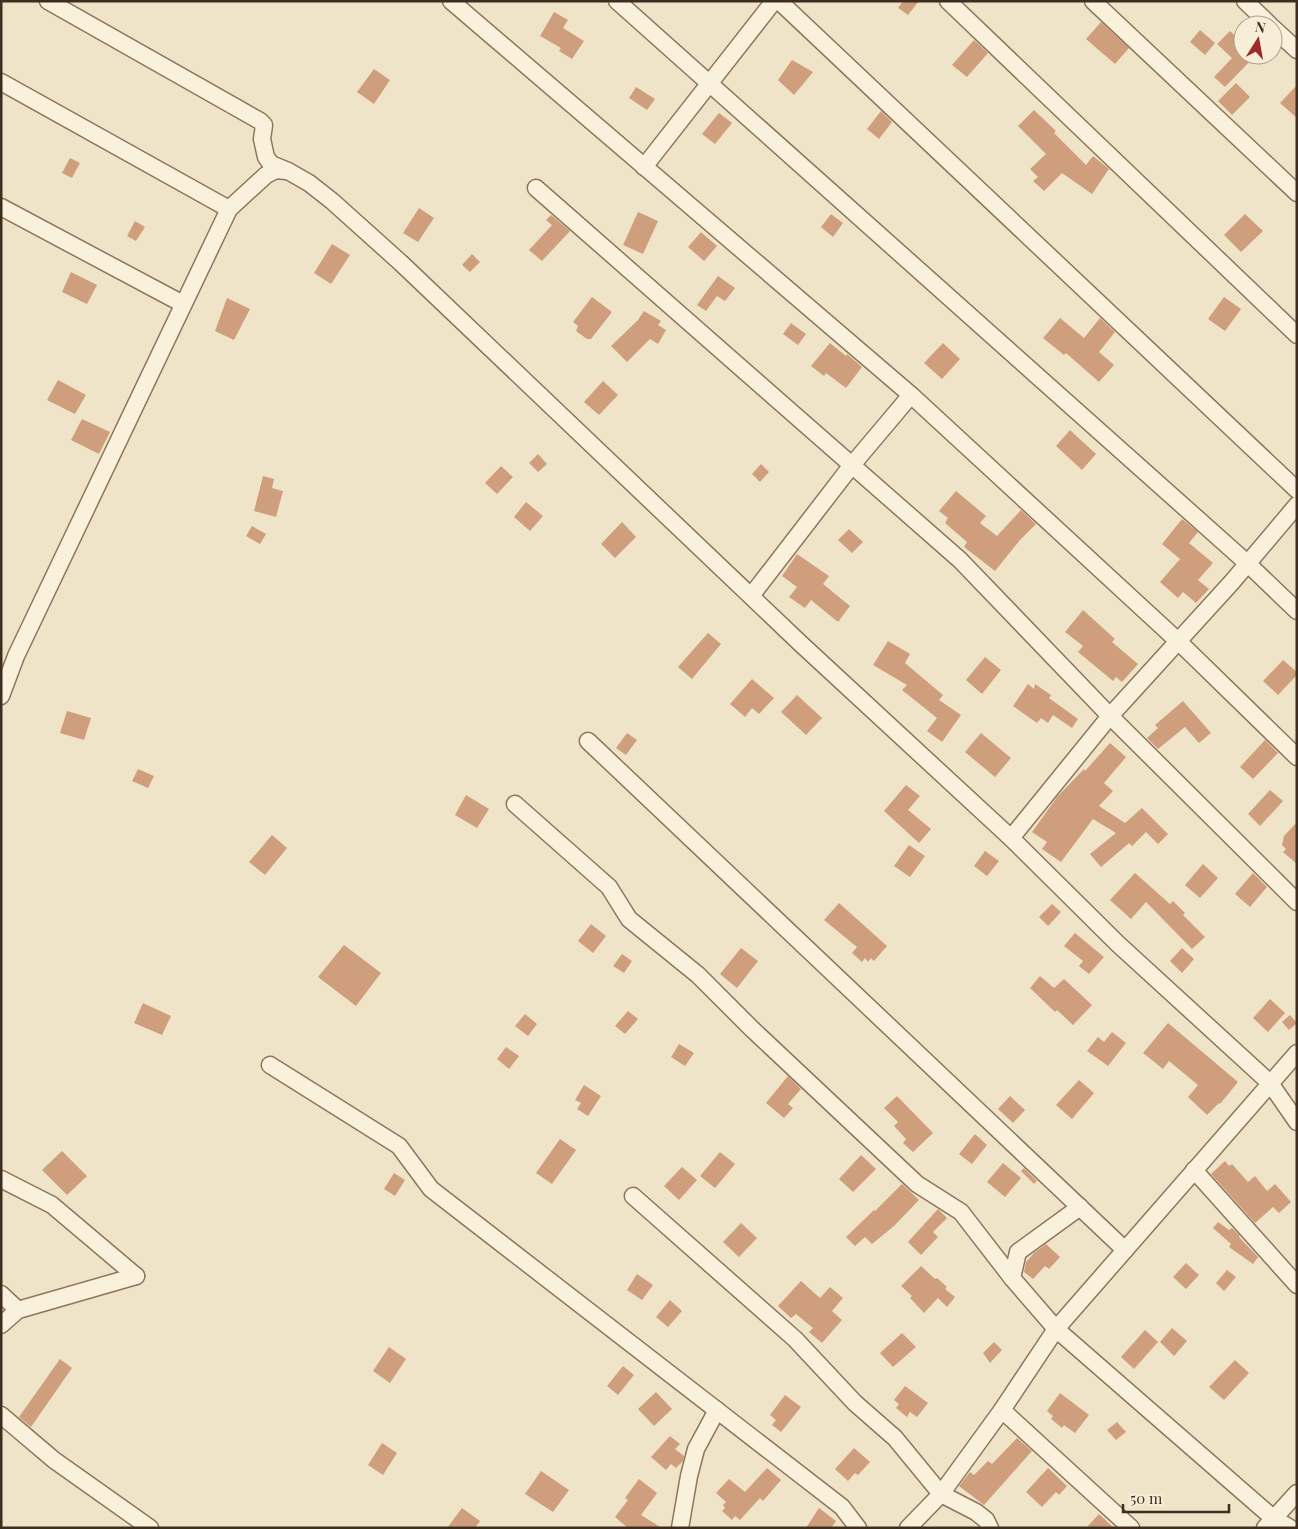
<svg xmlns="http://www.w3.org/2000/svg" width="1298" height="1529" font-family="'Playfair Display',serif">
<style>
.building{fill:#cf9f7d}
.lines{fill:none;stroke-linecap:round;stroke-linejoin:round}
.minor-casing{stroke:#8d765c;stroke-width:19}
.minor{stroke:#faf1dc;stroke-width:16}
</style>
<rect width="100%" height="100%" fill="#f0e4c8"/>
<g class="building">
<polygon points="903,1 919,1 908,15 898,8"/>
<polygon points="554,12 568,20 563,28 584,41 572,59 559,51 561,48 540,36"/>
<polygon points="1101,22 1129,48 1115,64 1086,39"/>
<polygon points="1200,30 1215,43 1205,55 1190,42"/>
<polygon points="1230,31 1243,43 1243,55 1256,55 1225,87 1214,77 1232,58 1217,44"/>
<polygon points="974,40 988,53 967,77 952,65"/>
<polygon points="792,60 813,72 794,95 778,80"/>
<polygon points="374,69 390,80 374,104 357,92"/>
<polygon points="1236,83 1250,97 1232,115 1218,101"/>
<polygon points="1297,85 1297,118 1280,103"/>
<polygon points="636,87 655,99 647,110 629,98"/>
<polygon points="1034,110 1056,131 1054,133 1086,165 1093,156 1109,169 1092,194 1062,173 1044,191 1033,181 1038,177 1030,169 1046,154 1018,126"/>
<polygon points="881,111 892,122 879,139 867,129"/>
<polygon points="719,113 732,123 715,144 702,134"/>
<polygon points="70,158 80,163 72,178 62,173"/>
<polygon points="419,208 434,218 418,242 403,233"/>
<polygon points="638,212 658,221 643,254 623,245"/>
<polygon points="831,214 843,223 833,237 821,227"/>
<polygon points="1245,214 1263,231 1241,252 1224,235"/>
<polygon points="551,215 570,231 542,261 529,250 552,225 546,220"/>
<polygon points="135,221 145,227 136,241 127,236"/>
<polygon points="701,232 717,246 704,261 688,247"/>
<polygon points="332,244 350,255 331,284 314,273"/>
<polygon points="472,254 480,262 470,272 462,265"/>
<polygon points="71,272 97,285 87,304 62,292"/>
<polygon points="718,276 735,288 725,301 717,296 706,311 697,305"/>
<polygon points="592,297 612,312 591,339 587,339 576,331 578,326 573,322"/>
<polygon points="1224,297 1241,309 1225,331 1208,319"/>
<polygon points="227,298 250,309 234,340 215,331"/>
<polygon points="644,311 661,321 658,325 666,330 658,344 650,339 627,362 611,346 638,320"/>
<polygon points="1060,318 1084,338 1100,318 1115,332 1099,352 1114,365 1099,382 1066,353 1064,355 1043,338"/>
<polygon points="791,323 806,334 798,345 783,334"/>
<polygon points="830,343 846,356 847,354 862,367 846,388 826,373 824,376 811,366"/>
<polygon points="943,343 960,359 942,379 924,363"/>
<polygon points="58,380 86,395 75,414 47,400"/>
<polygon points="603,381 618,395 599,415 584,402"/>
<polygon points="82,419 110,432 99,454 71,440"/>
<polygon points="1070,430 1096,454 1082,470 1056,446"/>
<polygon points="538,454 547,464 538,472 529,463"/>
<polygon points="761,464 769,472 760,482 752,474"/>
<polygon points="501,466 513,477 497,494 485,483"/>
<polygon points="263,476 274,479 272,488 283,491 276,517 254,511"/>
<polygon points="956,491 986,516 980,523 997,536 1021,510 1036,524 1020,540 995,571 964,547 967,542 945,523 948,518 939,511"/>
<polygon points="526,502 543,516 530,531 514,517"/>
<polygon points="1182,519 1198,532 1189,543 1213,563 1198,580 1209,589 1196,603 1183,592 1178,598 1160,582 1180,559 1162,544"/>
<polygon points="622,522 636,537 615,558 601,544"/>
<polygon points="252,526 266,534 260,544 246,536"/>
<polygon points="849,529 863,542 852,553 838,540"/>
<polygon points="797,554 829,576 823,584 850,606 838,622 811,600 805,608 789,597 797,587 782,576"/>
<polygon points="1083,610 1115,639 1112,642 1138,664 1122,682 1116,677 1113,681 1078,652 1083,646 1065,632"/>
<polygon points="708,633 721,644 692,679 678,667"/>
<polygon points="888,641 910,654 905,663 943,695 939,700 961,715 942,742 927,731 937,718 902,690 907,685 873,665"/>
<polygon points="985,657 1001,670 982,694 966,680"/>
<polygon points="1283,660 1297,672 1297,675 1278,695 1263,681"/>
<polygon points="752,679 774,698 759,714 752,708 745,717 730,704"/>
<polygon points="1028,684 1034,689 1035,684 1051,695 1049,698 1078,719 1072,728 1053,715 1048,723 1041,718 1037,723 1013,706"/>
<polygon points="797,695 822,718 806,735 781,712"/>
<polygon points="1183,701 1211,733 1199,743 1185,727 1158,749 1147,738 1158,728 1155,725"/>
<polygon points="67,711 91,718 84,740 60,733"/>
<polygon points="627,733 637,740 626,755 616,748"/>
<polygon points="981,733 1011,758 995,777 965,752"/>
<polygon points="1265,740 1278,753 1253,779 1240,767"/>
<polygon points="1110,743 1126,757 1104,783 1113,791 1099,806 1125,823 1142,808 1168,834 1158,844 1146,832 1132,846 1129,843 1101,867 1090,854 1116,833 1093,819 1061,862 1042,849 1047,842 1032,832 1057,797 1084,769 1085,771"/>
<polygon points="138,769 154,776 148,788 132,781"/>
<polygon points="906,785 920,796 908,810 931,829 919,843 884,811"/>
<polygon points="1270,790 1283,801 1260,826 1248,814"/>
<polygon points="466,795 489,809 477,828 455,815"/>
<polygon points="1297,822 1297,864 1283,852 1286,849 1282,845 1284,836"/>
<polygon points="272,835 287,848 265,875 249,862"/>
<polygon points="909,845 925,856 910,877 894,866"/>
<polygon points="985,851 999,861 987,876 974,866"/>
<polygon points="1203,864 1218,878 1200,898 1185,885"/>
<polygon points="1135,873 1170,904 1173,901 1185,913 1183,915 1205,937 1192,949 1146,902 1131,919 1110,900"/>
<polygon points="1253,873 1267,887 1250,907 1235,894"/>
<polygon points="839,903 887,946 874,961 871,958 868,962 865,958 862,962 852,953 857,947 824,920"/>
<polygon points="1052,904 1061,912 1048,926 1039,917"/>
<polygon points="591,924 606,936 593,953 578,941"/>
<polygon points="1075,933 1104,957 1089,974 1079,966 1083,961 1064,946"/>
<polygon points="344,945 381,973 356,1006 318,977"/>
<polygon points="741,948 758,961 737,988 720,974"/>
<polygon points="1182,948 1194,959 1182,973 1170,961"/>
<polygon points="622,954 632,961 624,973 613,966"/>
<polygon points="1040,976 1054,988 1064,979 1092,1005 1073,1025 1057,1010 1055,1012 1030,988"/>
<polygon points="1270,999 1285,1013 1268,1032 1253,1018"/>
<polygon points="143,1003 171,1016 162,1035 134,1023"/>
<polygon points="628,1011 638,1019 625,1034 615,1026"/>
<polygon points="525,1014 537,1024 528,1036 515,1026"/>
<polygon points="1290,1015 1297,1023 1289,1030 1282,1022"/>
<polygon points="1168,1023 1238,1082 1220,1104 1219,1103 1207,1115 1188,1097 1198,1085 1169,1061 1163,1069 1143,1053"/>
<polygon points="1112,1032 1126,1043 1108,1066 1087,1051 1098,1037 1104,1042"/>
<polygon points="679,1044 694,1053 685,1066 671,1057"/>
<polygon points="506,1047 519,1056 509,1069 497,1059"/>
<polygon points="788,1076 801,1089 788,1104 793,1108 784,1118 766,1103"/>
<polygon points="1079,1080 1094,1093 1072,1119 1056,1105"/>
<polygon points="584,1085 601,1096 588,1116 577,1109 581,1103 575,1100"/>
<polygon points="897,1096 933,1133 913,1152 903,1143 906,1139 894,1126 898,1122 884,1108"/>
<polygon points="1010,1096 1025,1110 1013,1123 998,1109"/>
<polygon points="975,1134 987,1145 972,1164 959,1154"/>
<polygon points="560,1139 576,1150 552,1184 536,1173"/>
<polygon points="62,1151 87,1176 67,1195 42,1170"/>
<polygon points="720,1152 735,1164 715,1188 700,1176"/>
<polygon points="861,1155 876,1169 853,1192 839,1179"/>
<polygon points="1225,1161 1229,1166 1232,1164 1248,1182 1255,1176 1267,1191 1275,1184 1291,1202 1279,1213 1273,1207 1255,1223 1211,1174"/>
<polygon points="1003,1163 1021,1178 1005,1197 987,1182"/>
<polygon points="682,1167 697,1180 679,1200 664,1186"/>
<polygon points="1024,1168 1037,1181 1034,1184 1021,1171"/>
<polygon points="394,1173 405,1180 395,1196 384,1189"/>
<polygon points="902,1184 919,1200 894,1226 872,1244 865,1237 855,1246 846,1237 874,1210 875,1211"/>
<polygon points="938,1209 947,1218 933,1232 938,1237 921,1255 908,1242"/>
<polygon points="1218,1222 1229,1230 1232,1228 1240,1236 1239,1237 1258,1257 1253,1264 1229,1247 1231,1244 1213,1228"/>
<polygon points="741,1223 757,1238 739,1257 723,1242"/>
<polygon points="1046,1244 1060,1257 1049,1269 1045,1266 1033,1279 1024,1272 1026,1262 1034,1253"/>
<polygon points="1186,1263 1199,1275 1186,1289 1173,1277"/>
<polygon points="921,1266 935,1279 937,1278 947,1287 945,1289 955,1297 947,1307 938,1298 924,1313 910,1298 912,1296 901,1286"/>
<polygon points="1227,1270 1236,1277 1224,1291 1216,1283"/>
<polygon points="637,1274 653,1285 642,1300 627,1290"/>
<polygon points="801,1281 820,1298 830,1287 843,1298 832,1311 842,1320 822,1343 809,1332 813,1328 796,1314 791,1318 778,1306"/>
<polygon points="670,1300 682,1311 668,1327 656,1317"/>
<polygon points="1172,1328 1187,1341 1174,1356 1160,1342"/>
<polygon points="1145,1330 1158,1342 1134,1369 1121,1357"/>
<polygon points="902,1333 916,1347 893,1367 880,1353"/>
<polygon points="994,1342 1002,1350 990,1363 983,1353"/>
<polygon points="389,1347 406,1359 390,1383 373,1371"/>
<polygon points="60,1359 72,1368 31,1427 19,1417"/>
<polygon points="1235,1360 1249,1373 1224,1400 1209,1387"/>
<polygon points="623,1366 634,1375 618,1395 607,1386"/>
<polygon points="905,1386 928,1403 917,1417 910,1412 907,1417 896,1408 899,1404 894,1400"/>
<polygon points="656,1392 672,1409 654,1426 638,1409"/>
<polygon points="1060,1393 1089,1415 1075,1433 1064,1425 1062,1428 1051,1419 1053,1416 1047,1411"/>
<polygon points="785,1395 801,1407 781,1432 772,1425 776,1420 770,1415"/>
<polygon points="1117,1422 1126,1432 1116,1440 1107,1430"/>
<polygon points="670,1436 680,1444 675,1449 684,1456 683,1461 676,1468 671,1464 666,1470 651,1457"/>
<polygon points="1017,1438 1032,1451 984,1505 959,1486 970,1472 974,1475 988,1461 992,1464"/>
<polygon points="382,1443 397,1453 383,1475 368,1465"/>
<polygon points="854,1448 870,1462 858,1475 855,1473 848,1481 835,1469"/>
<polygon points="767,1468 781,1480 763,1501 760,1498 740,1520 735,1516 732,1520 722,1511 725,1508 723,1505 726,1502 716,1493 729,1479 745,1492"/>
<polygon points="1048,1468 1067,1486 1059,1495 1056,1492 1042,1507 1026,1492"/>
<polygon points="541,1471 569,1490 553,1512 525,1494"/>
<polygon points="639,1479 657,1493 641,1515 662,1528 628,1528 615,1517 628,1500 625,1498"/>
<polygon points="462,1508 480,1521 475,1528 447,1528"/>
<polygon points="819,1508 836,1521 831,1528 806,1528"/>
<polygon points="1099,1514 1114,1528 1086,1528"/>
</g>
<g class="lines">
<defs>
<g id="minor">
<polyline points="48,1 260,121 264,125 262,139 266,157 271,164 288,171 309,183 332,201 401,263 800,643 1011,838 1118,944 1270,1083 1297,1122"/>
<polyline points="451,1 911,395 1179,642 1297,757"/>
<polyline points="617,1 1247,563 1297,611"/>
<polyline points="779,1 1297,490"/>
<polyline points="948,1 1297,335"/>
<polyline points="1093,1 1297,193"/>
<polyline points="1245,1 1270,25"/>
<polyline points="1273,28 1297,50"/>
<polyline points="1,82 229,209"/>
<polyline points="644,167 774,1"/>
<polyline points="536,188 960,560 1110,716 1297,902"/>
<polyline points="1,207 183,304"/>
<polyline points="751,596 852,465 911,395"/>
<polyline points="1,696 16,656 229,209 266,175 276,170 286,171"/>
<polyline points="588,741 1125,1250"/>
<polyline points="515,804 609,887 629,919 698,975 752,1029 917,1184 961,1212 1012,1278"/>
<polyline points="1011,838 1110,716 1232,582 1297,505"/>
<polyline points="270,1065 399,1146 431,1189 842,1507 858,1528"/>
<polyline points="1194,1170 1297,1285"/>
<polyline points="1,1179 52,1205 136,1276"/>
<polyline points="633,1196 795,1339 855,1403 895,1438 941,1494 976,1512 986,1520 990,1528"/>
<polyline points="1080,1207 1018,1252 1012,1278 1056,1329 1273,1518 1290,1528"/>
<polyline points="1,1294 18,1310"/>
<polyline points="1,1325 18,1310 136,1276"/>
<polyline points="1002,1410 1131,1528"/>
<polyline points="1,1415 54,1460 150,1528"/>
<polyline points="680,1528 689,1476 696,1449 717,1410"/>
<polyline points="908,1528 941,1494 1002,1410 1056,1329 1297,1053"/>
<polyline points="1265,1528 1297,1493"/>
</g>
</defs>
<use href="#minor" class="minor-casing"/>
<use href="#minor" class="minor"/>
</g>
<rect width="1298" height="1529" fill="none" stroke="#3d2e20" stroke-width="5"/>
<g transform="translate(1258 40) rotate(11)"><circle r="24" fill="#f7eed8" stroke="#ada18e"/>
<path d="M0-4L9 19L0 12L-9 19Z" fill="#9e2a2b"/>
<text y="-8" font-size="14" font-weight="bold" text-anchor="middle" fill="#3d2e20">N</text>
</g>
<path d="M1123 1504v8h106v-8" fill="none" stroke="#3d2e20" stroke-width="2.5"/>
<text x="1130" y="1504" font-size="15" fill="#3d2e20" stroke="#f7eed8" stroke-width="4" paint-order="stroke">50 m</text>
</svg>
